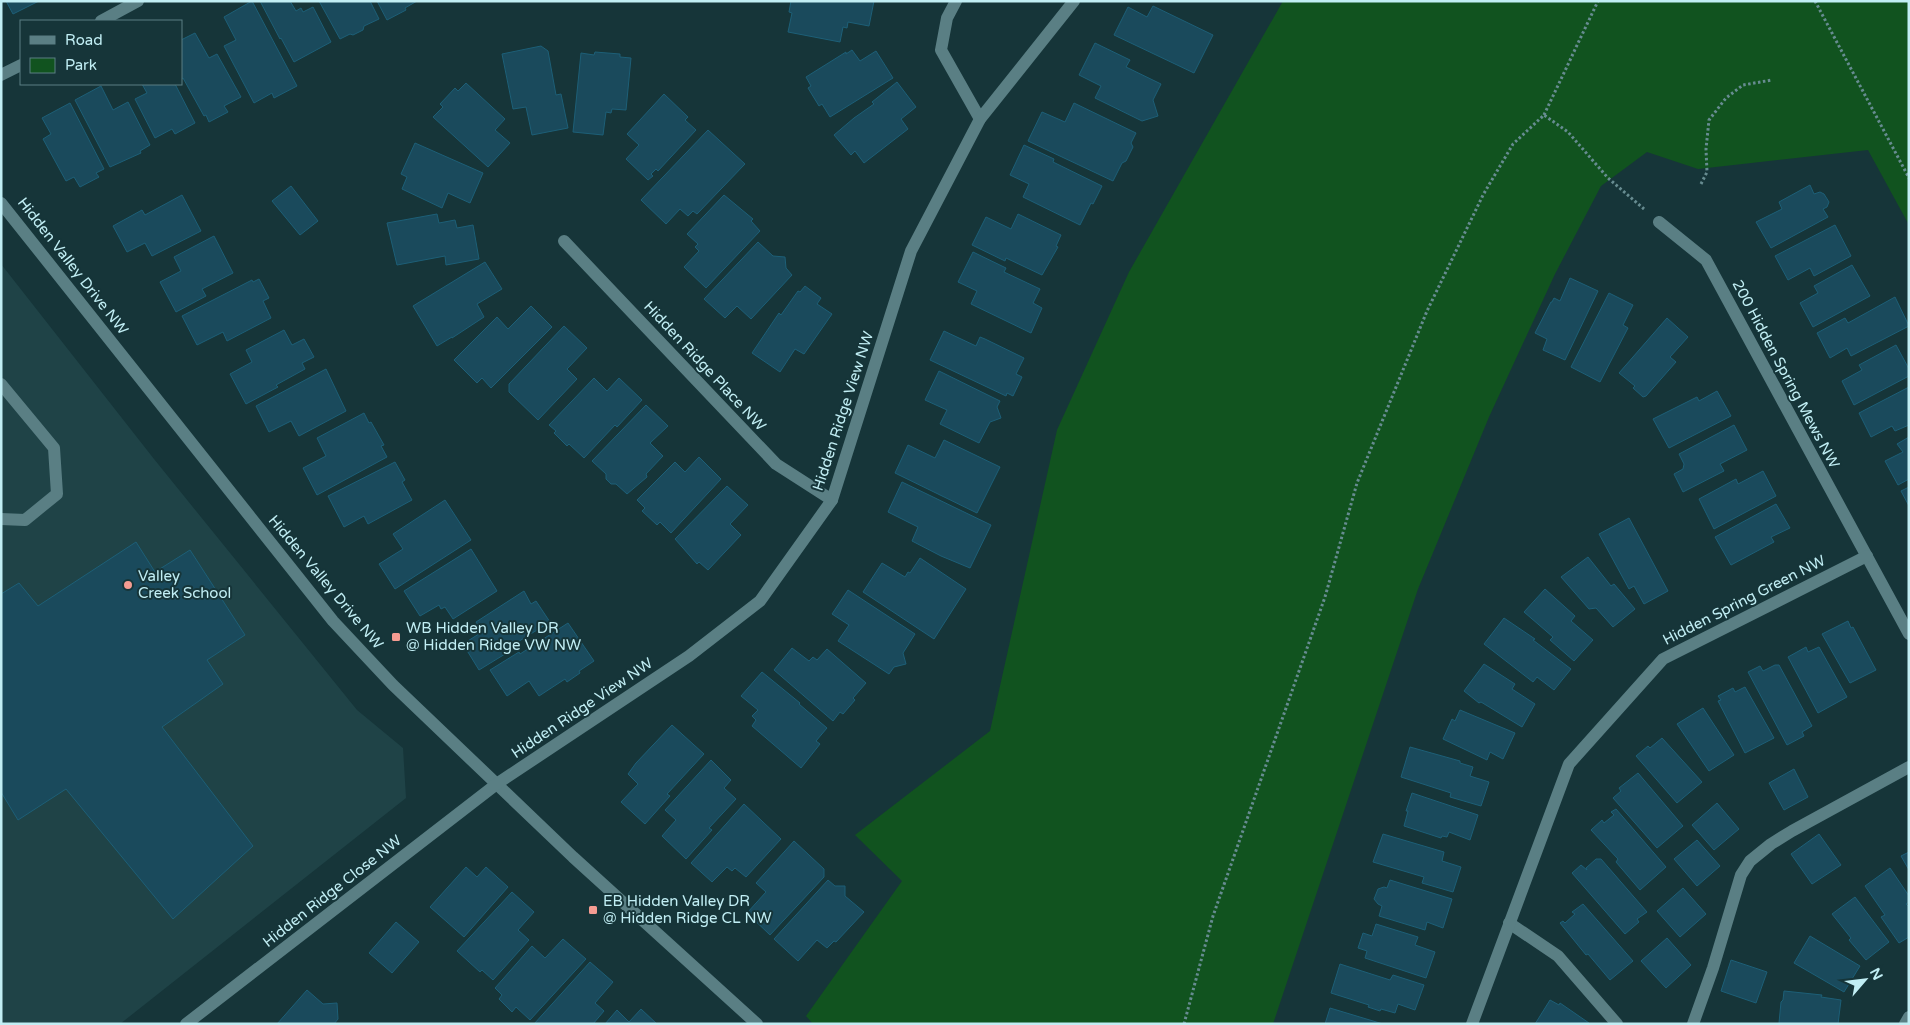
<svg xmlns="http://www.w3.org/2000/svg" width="1910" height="1025" font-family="'Varela Round',sans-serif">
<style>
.built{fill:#1f4347}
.green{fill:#11531f}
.building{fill:#1a4a5c;stroke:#1d5f77}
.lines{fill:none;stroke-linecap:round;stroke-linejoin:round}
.path{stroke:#678c91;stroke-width:3;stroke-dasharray:2.5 2.5;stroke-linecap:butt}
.minor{stroke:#5a7f84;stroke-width:12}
.poi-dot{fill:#f59c92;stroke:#163539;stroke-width:2}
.labels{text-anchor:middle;stroke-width:4;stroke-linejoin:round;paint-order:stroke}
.street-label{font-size:15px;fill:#c1eef4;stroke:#163539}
.poi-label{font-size:15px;fill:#c1eef4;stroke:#163539;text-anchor:start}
</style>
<rect width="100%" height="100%" fill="#163539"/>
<polygon class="built" points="1,264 154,459 357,710 403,748 406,798 120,1024 1,1024"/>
<polygon class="green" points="1283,1 1909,1 1909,225 1868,150 1698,169 1647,152 1601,186 1555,274 1489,417 1418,589 1273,1024 813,1024 806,1016 902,881 855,835 990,731 1057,430 1129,272"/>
<g class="building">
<polygon points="6,1 39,1 13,14"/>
<polygon points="252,1 297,86 274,98 272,93 254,103 224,46 236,40 224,17"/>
<polygon points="260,1 290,1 296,11 301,8 303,12 313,7 331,42 294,62 281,38 280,39"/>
<polygon points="319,1 370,1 379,19 364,26 363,30 353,35 350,34 340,39"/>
<polygon points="377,1 417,1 405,8 406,10 387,20"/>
<polygon points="791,1 874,1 869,26 848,22 847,28 843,27 840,42 788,32 792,13 789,12"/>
<polygon points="1153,6 1213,35 1194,73 1114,35 1128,7 1147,17"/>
<polygon points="195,33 209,58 217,54 241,97 224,106 228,112 209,122 206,115 204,116 183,78 181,79 181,40"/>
<polygon points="1095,43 1130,60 1126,67 1161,84 1153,100 1158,116 1142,121 1095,98 1101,86 1079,75"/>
<polygon points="541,46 548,51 556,95 561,94 568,128 532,135 526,107 513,109 502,54"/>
<polygon points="852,50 860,61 876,51 893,78 830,117 822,104 819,106 808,88 811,86 806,77 846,52 846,54"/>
<polygon points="595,52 620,54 620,57 631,58 626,110 612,109 611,113 606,112 603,135 573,132 581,53 594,55"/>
<polygon points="897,82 916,107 901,119 908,129 864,163 855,151 851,155 834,135 854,118 874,104 872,102"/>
<polygon points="466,83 505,119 495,130 510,143 488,167 433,117 443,107 440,104 455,88 458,91"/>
<polygon points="142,84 175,84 195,123 175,134 172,129 155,138 135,99 147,93"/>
<polygon points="101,86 113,110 128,102 150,145 140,151 141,153 110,167 75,100"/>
<polygon points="664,94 688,117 685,120 696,130 658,171 656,169 651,174 653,176 648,180 626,159 639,145 627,134"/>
<polygon points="70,103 104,169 96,173 99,177 80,187 74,177 66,181 43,139 51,134 42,118"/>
<polygon points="1074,103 1136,133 1131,143 1133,147 1126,161 1122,163 1113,181 1028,141 1042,112 1065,122"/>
<polygon points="708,130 745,164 697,214 693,211 688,216 680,209 666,224 641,200"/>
<polygon points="415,143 483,173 470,203 448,193 442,208 402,189 407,177 401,174"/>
<polygon points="1024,145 1054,159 1053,162 1102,186 1093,204 1091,203 1080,225 1023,197 1029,184 1010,175"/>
<polygon points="1810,185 1814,194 1820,192 1824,194 1829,202 1827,207 1823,209 1828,217 1771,248 1756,222 1782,209 1779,202"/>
<polygon points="291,186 318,221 300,235 272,201"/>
<polygon points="182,195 201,231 152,256 145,243 127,252 113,226 142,210 145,215"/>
<polygon points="724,195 753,219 751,221 760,231 706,288 684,267 699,251 695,247 698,244 687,234"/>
<polygon points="437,214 439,223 455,220 457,228 473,225 479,259 446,265 445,256 397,265 387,223"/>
<polygon points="1018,214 1061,235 1056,246 1058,247 1042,275 1006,258 1005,261 972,245 986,217 1011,229"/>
<polygon points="1835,225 1851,256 1814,276 1810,268 1788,280 1775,256"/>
<polygon points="214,236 233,273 202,289 206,296 176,312 160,282 181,271 174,257"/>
<polygon points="758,242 773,256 785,257 786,268 792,275 751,319 737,306 725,318 704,299"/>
<polygon points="973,252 1006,268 1004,272 1040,289 1033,303 1042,308 1031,333 971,304 977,291 958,282"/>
<polygon points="485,262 502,289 477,304 484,317 452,338 452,337 437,346 413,306"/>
<polygon points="1852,265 1870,296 1813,327 1800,303 1818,293 1814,286"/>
<polygon points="1570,278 1598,291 1565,360 1543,350 1547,339 1535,333 1551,302 1552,302 1554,298 1560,301"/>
<polygon points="259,279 269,298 263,301 271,318 227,341 223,332 197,345 182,316 252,280 253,282"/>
<polygon points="805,286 821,298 817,304 832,314 804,354 795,349 780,372 752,353 779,313 781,315 798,291 800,292"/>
<polygon points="1609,293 1633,305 1623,325 1628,328 1600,382 1571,367"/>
<polygon points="1895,297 1909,326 1851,356 1847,348 1830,358 1817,333 1845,318 1848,323"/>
<polygon points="531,306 552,327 491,388 482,378 477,383 454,360 497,317 508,329"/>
<polygon points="1667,318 1688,337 1670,357 1676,362 1646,396 1643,397 1633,388 1635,386 1619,373"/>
<polygon points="564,326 587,348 567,369 577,379 538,420 509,392 509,384"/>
<polygon points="284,330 292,345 304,339 314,357 302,363 305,369 276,385 278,387 246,404 230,374 252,362 246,350"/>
<polygon points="944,331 976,346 980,337 985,339 1024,358 1016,374 1022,377 1013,396 1007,393 1006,396 930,360"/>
<polygon points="1896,345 1909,369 1909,376 1854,405 1842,381 1862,370 1859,365"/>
<polygon points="326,369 346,411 299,436 291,421 269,432 256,406"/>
<polygon points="939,371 1000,401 997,407 1001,418 990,422 979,443 940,424 947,410 925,400"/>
<polygon points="594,378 607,391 619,378 642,400 617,427 615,425 584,458 569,444 567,446 554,433 556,431 549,425"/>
<polygon points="1909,387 1909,425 1895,431 1892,426 1871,437 1859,413"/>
<polygon points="1717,391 1731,416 1669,448 1653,419 1697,397 1699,401"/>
<polygon points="646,405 668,426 650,443 663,456 646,474 647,477 627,494 616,484 611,484 606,479 606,474 592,461"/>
<polygon points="364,413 369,423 371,422 384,445 381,446 387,457 317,495 303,468 326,456 317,438"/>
<polygon points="1734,425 1747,450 1720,464 1724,471 1683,492 1674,474 1683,469 1684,464 1679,454"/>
<polygon points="1909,437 1909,479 1898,485 1885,461 1903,452 1897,444"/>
<polygon points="944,440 1000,467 977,513 895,473 908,445 935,458"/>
<polygon points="699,457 721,479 671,533 660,522 657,525 642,511 645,508 637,500 675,462 685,472"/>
<polygon points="395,462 405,480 402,482 412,500 368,524 364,516 344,527 328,496"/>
<polygon points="1763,471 1776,496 1714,529 1699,499 1736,479 1738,484"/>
<polygon points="902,482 991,525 970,568 941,556 912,541 918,527 888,512"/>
<polygon points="727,486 748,505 730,524 741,535 708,570 699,562 697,564 675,539"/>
<polygon points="1909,487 1909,506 1901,491"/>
<polygon points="445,500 471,540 395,589 379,564 403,549 393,534"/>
<polygon points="1776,504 1790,528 1771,537 1774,542 1731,565 1715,537"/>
<polygon points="1629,518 1668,591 1644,604 1634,586 1629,589 1599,534"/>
<polygon points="136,542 155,572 190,550 245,635 207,660 223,684 162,727 253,846 173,919 66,789 18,820 1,792 1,594 19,583 38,606"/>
<polygon points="471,549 497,591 453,619 445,607 441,609 439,605 420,616 404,591"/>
<polygon points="1588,557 1611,586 1614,584 1635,609 1613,627 1596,608 1589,609 1561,577"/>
<polygon points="920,558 966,589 934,639 863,592 882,563 905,577 908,572 910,573"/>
<polygon points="1545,589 1575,616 1571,621 1593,640 1574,661 1550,640 1553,637 1524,612"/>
<polygon points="848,590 915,634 903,653 906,664 894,667 889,674 838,641 849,625 832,614"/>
<polygon points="524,591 531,604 536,601 550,622 508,648 510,651 479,670 463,644 482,632 476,622"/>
<polygon points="1504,618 1535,639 1533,640 1571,669 1554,690 1537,677 1533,682 1484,644"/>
<polygon points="1848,621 1851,628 1853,627 1876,670 1850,683 1822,634"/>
<polygon points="568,623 594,661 579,671 580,673 567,682 565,679 539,696 529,681 507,696 490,670 519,652 520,654"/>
<polygon points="1806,647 1808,652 1819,647 1847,697 1818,713 1788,657"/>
<polygon points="792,648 809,661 813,657 817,660 827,649 866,683 853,698 855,700 843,714 840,712 833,721 774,670"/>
<polygon points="1484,664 1515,684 1512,689 1535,704 1522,727 1481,702 1479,703 1464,691"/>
<polygon points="1775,665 1779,665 1812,726 1802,732 1804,736 1787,745 1748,672 1760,666 1763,671"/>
<polygon points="762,672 800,703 799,704 827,728 816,741 820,744 801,768 752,726 756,720 752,716 758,710 741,696"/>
<polygon points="1745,687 1774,738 1745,753 1718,701 1721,700 1718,696 1733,688 1735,692"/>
<polygon points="1703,708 1734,755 1709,771 1677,724"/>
<polygon points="1460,710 1515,733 1503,759 1490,752 1487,760 1443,739 1452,719 1455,721"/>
<polygon points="672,725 704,754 667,794 670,796 645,824 621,802 638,784 628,774 636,763"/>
<polygon points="1662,738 1702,782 1677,803 1636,756 1648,746 1650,748"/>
<polygon points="1410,747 1460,761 1460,763 1473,767 1470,776 1489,782 1481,806 1450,797 1451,793 1401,777"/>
<polygon points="711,760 731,780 724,788 736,799 709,828 712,830 686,859 662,836 676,820 665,810"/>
<polygon points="1794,769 1808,797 1784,810 1769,783"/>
<polygon points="1638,773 1683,826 1657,848 1613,798 1621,791 1619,788"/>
<polygon points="1412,793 1478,815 1470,840 1449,832 1447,837 1442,836 1441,838 1404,826 1408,811 1406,811"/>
<polygon points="1717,803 1739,829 1714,850 1692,825"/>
<polygon points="744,804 781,839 746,877 735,868 732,871 727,867 712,882 691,863"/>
<polygon points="1616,809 1666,867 1640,890 1616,862 1618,859 1591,830 1602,820 1604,823 1614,815 1611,812"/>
<polygon points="1383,834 1444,852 1442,861 1461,867 1453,892 1422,883 1424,877 1373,862"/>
<polygon points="1819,834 1841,865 1812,884 1791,854"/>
<polygon points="1697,840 1720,866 1697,886 1674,859"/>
<polygon points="794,841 824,869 824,877 770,935 747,913 766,892 756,883"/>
<polygon points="1909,852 1909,870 1901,856"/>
<polygon points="1596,859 1601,859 1647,912 1637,919 1639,922 1625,934 1572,873 1581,865 1587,870 1586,868"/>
<polygon points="466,867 477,877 486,867 508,887 464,937 430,907"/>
<polygon points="1890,868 1909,896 1909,902 1906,904 1909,907 1909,937 1899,943 1881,917 1885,915 1865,886"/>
<polygon points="828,880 835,886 845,886 845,896 864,912 836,942 834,941 827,948 817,940 798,961 774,939"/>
<polygon points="1390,880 1452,899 1443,928 1427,922 1425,930 1379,916 1382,906 1378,904 1374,899 1378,889 1384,887 1387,888"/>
<polygon points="1683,888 1706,914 1680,937 1657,911"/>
<polygon points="512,892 534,912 518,930 529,940 493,980 482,970 480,972 457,951"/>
<polygon points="1855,897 1889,942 1866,960 1849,940 1851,938 1832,914"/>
<polygon points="1583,904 1633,961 1610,980 1588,954 1586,955 1560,923 1563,921 1565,923 1575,914 1572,912"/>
<polygon points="396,922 419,942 392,973 369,953"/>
<polygon points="1376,924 1418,937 1415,945 1435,952 1426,978 1365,958 1367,951 1358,948 1363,933 1372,936"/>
<polygon points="1810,936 1860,966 1844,992 1794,963"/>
<polygon points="1667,938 1691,965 1666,988 1641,961"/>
<polygon points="563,939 586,959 530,1020 516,1007 512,1012 499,999 502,995 495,988 532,946 545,958"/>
<polygon points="1731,960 1767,972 1756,1003 1721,991"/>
<polygon points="590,962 613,982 595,1003 604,1011 593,1024 534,1024"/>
<polygon points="1340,964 1390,980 1393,975 1424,985 1415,1010 1398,1004 1395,1013 1381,1009 1380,1011 1368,1007 1369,1005 1331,993"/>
<polygon points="307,990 323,1004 337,1003 338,1019 334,1024 277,1024"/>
<polygon points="1784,991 1822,995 1821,997 1841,1000 1838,1024 1779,1023 1781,1002 1783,1000"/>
<polygon points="1550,1000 1559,1005 1560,1003 1589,1023 1535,1024"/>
<polygon points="1330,1008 1383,1024 1325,1024"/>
<polygon points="641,1009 657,1024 605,1024 617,1010 629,1022"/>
</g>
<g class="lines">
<g class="path">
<polyline points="1815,1 1909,178"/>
<polyline points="1544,115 1598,1"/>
<polyline points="1701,184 1707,172 1706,149 1709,120 1726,98 1743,85 1772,80"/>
<polyline points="1184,1024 1213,916 1325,597 1357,483 1427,311 1483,195 1513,144 1544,115 1568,132 1608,178 1644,209"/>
</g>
<g class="minor">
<polyline points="956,1 947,18 941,50 980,119"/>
<polyline points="101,21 138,1"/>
<polyline points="1,75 21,65"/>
<polyline points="1,203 333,621 393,685 573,857 757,1024"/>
<polyline points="1659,222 1706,260 1909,634"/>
<polyline points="564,241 776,464 832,500"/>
<polyline points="1,384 54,448 57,494 25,520 1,519"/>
<polyline points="1509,923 1558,956 1617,1024"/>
<polyline points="186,1024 498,783 689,656 760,601 832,500 911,251 980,119 1074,1"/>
<polyline points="1472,1024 1569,764 1663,659 1867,556"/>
<polyline points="1693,1024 1713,968 1741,875 1750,861 1771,844 1792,831 1909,767"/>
<polyline points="1905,1024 1909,1017"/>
</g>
</g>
<g class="poi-dot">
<circle cx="128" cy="585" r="5"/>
<rect x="391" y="632" width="10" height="10" rx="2.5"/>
<rect x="588" y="905" width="10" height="10" rx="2.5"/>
</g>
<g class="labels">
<g class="street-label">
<text transform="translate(73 266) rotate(52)" y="5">Hidden Valley Drive NW</text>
<text transform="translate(705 366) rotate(47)" y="5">Hidden Ridge Place NW</text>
<text transform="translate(1786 374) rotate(62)" y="5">200 Hidden Spring Mews NW</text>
<text transform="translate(843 411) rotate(-72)" y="5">Hidden Ridge View NW</text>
<text transform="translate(326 582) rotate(50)" y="5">Hidden Valley Drive NW</text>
<text transform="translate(1744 600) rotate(-27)" y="5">Hidden Spring Green NW</text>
<text transform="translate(582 708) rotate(-34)" y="5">Hidden Ridge View NW</text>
<text transform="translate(332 891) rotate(-38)" y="5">Hidden Ridge Close NW</text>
</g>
<g class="poi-label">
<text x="138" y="581">Valley<tspan x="138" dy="17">Creek School</tspan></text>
<text x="406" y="633">WB Hidden Valley DR<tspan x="406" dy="17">@ Hidden Ridge VW NW</tspan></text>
<text x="603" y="906">EB Hidden Valley DR<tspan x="603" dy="17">@ Hidden Ridge CL NW</tspan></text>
</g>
</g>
<rect width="1910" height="1025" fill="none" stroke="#c1eef4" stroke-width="5"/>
<rect x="20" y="20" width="162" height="65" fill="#163539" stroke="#5a7f84"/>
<rect x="30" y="36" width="25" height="8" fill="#5a7f84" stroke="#5a7f84"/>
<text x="65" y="45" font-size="15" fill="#c1eef4">Road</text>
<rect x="30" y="58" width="25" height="15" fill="#11531f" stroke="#5a7f84"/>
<text x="65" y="70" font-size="15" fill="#c1eef4">Park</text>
<g transform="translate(1865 980) rotate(62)" stroke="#163539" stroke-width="4" paint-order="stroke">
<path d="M0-4L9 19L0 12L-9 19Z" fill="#c1eef4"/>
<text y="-8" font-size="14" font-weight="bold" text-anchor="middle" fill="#c1eef4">N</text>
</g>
</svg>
